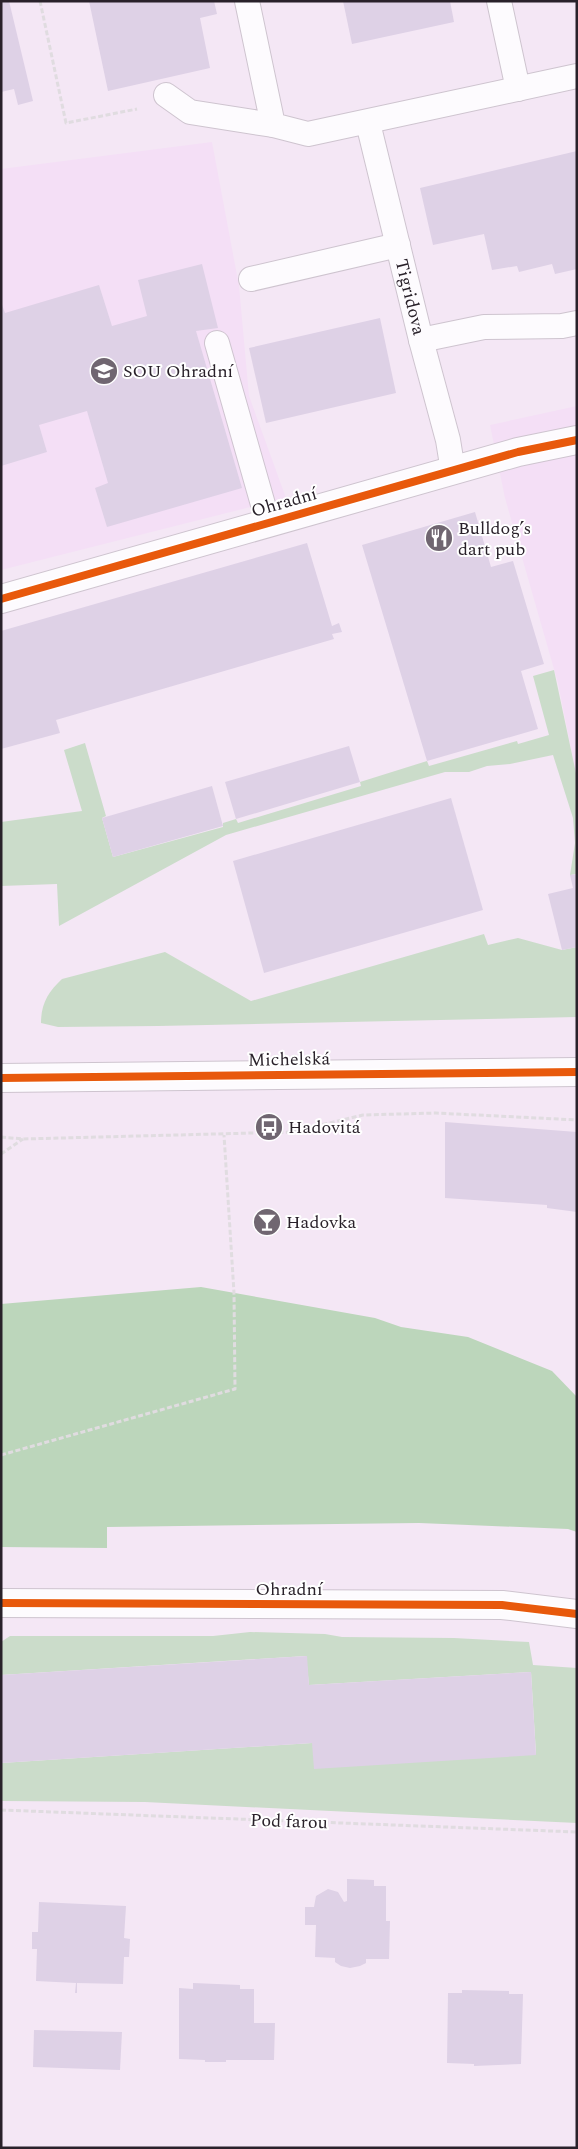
<svg xmlns="http://www.w3.org/2000/svg" width="578" height="2149" font-family="Spectral,serif">
<style>
.built{fill:#f4dff6}
.green{fill:#cbdcca}
.forest{fill:#bcd6bb}
.building{fill:#ded1e6}
.lines{fill:none;stroke-linecap:round;stroke-linejoin:round}
.lane-casing{stroke:#cec4cf;stroke-width:26}
.street-casing{stroke:#cec4cf;stroke-width:30}
.secondary-casing{stroke:#cec4cf;stroke-width:30}
.path{stroke:#e0dce0;stroke-width:3;stroke-dasharray:5 2.5;stroke-linecap:butt}
.lane{stroke:#fdfbfe;stroke-width:24}
.street{stroke:#fdfbfe;stroke-width:28}
.secondary{stroke:#fdfbfe;stroke-width:28}
.cycleway-casing{stroke:#fff;stroke-width:11}
.cycleway{stroke:#e8590c;stroke-width:8}
.labels{text-anchor:middle;stroke-width:4;stroke-linejoin:round;paint-order:stroke}
.street-label{font-size:18px;fill:#29212a;stroke:#fff}
.poi-label{font-size:18px;fill:#29212a;stroke:#fff;text-anchor:start}
</style>
<rect width="100%" height="100%" fill="#f4e7f5"/>
<g class="built">
<polygon points="212,142 239,286 249,396 286,498 1,570 1,169"/>
<polygon points="577,406 577,778 558,683 505,498 490,425"/>
</g>
<g class="green">
<polygon points="554,670 577,778 577,874 570,875 575,843 573,818 553,755 510,764 487,766 469,772 445,772 226,835 59,926 57,884 1,886 1,822 82,811 64,750 85,743 106,816 102,818 113,857 223,827 223,823 236,819 238,823 361,786 360,782 427,761 429,766 517,741 518,744 549,735 533,676"/>
<path d="M484,934L488,945L518,938L562,950L577,947V1017L158,1026L58,1027L41,1023C41,1004 48,992 62,979L165,952L251,1001Z"/>
<polygon points="250,1632 325,1634 342,1637 454,1638 529,1642 533,1665 577,1668 577,1823 145,1802 1,1801 1,1763 312,1743 536,1754 531,1672 309,1685 306,1656 1,1675 1,1642 10,1636 213,1636"/>
</g>
<polygon class="forest" points="201,1287 375,1318 401,1327 468,1337 552,1371 577,1397 577,1532 568,1529 419,1523 107,1527 107,1548 1,1547 1,1304"/>
<g class="building">
<polygon points="1,1 9,1 33,101 18,105 14,89 1,92"/>
<polygon points="89,1 214,1 217,14 200,18 210,68 108,91"/>
<polygon points="343,1 450,1 454,22 352,44"/>
<polygon points="577,151 577,269 555,274 552,264 519,272 517,266 492,270 484,234 433,245 420,188"/>
<polygon points="202,264 218,328 196,331 242,488 107,527 95,488 108,483 87,411 39,425 47,452 1,466 1,302 5,313 99,285 112,326 147,316 138,280"/>
<polygon points="380,318 396,393 266,423 249,348"/>
<polygon points="475,512 491,567 513,561 544,664 521,671 538,729 427,761 362,545"/>
<polygon points="307,543 332,626 339,623 342,632 332,634 334,639 56,720 60,733 1,749 1,631"/>
<polygon points="349,746 360,782 236,819 225,782"/>
<polygon points="212,786 223,826 113,857 102,818"/>
<polygon points="451,798 483,910 264,973 233,861"/>
<polygon points="577,874 577,947 562,950 548,894 573,888 570,875"/>
<polygon points="445,1122 577,1132 577,1212 547,1208 547,1205 445,1198"/>
<polygon points="307,1656 309,1685 531,1672 536,1755 314,1769 312,1743 1,1763 1,1675"/>
<polygon points="347,1879 374,1880 374,1886 386,1886 386,1921 390,1921 389,1959 366,1959 366,1963 360,1966 350,1968 341,1966 335,1962 335,1958 315,1957 316,1925 305,1925 305,1907 314,1907 316,1896 328,1889 338,1892 344,1902 347,1901"/>
<polygon points="39,1902 126,1906 124,1938 130,1939 129,1957 124,1957 123,1984 77,1983 77,1993 75,1993 76,1983 36,1981 37,1949 32,1949 32,1932 38,1932"/>
<polygon points="193,1983 240,1985 240,1989 254,1989 254,2023 275,2023 274,2060 226,2060 226,2062 205,2062 205,2060 179,2059 179,1988 193,1989"/>
<polygon points="462,1990 509,1991 509,1994 523,1994 521,2064 474,2066 474,2064 447,2063 448,1993 462,1993"/>
<polygon points="34,2030 122,2032 120,2070 33,2067"/>
</g>
<g class="lines">
<defs>
<g id="lane">
<polyline points="247,1 273,125 308,134 577,76"/>
<polyline points="499,1 518,89"/>
<polyline points="166,95 190,112 273,125"/>
<path id="s1" d="M368,123L421,340L448,440L453,471"/>
<polyline points="251,279 398,245"/>
<polyline points="421,340 484,327 562,326 577,323"/>
<polyline points="217,343 268,522"/>
</g>
<g id="street">
<polyline points="1,599 518,452 577,440"/>
<polyline points="1,1603 502,1605 577,1614"/>
</g>
<polyline id="secondary" points="1,1078 577,1072"/>
</defs>
<use href="#lane" class="lane-casing"/>
<use href="#street" class="street-casing"/>
<use href="#secondary" class="secondary-casing"/>
<g class="path">
<polyline points="40,1 66,123 137,109"/>
<polyline points="1,1137 23,1139 291,1132 363,1115 436,1113 577,1120"/>
<polyline points="1,1154 23,1139"/>
<polyline points="1,1455 235,1389 234,1293 224,1135"/>
<polyline points="1,1810 577,1832"/>
</g>
<use href="#lane" class="lane"/>
<use href="#street" class="street"/>
<use href="#secondary" class="secondary"/>
<defs>
<g id="cycleway">
<polyline points="1,599 518,452 577,440"/>
<polyline points="1,1078 577,1072"/>
<polyline points="1,1603 502,1605 577,1614"/>
</g>
</defs>
<use href="#cycleway" class="cycleway-casing"/>
<use href="#cycleway" class="cycleway"/>
</g>
<defs>
<symbol id="school-disc" viewBox="-11 -11 22 22"><circle r="9.5" fill="#706671" stroke="#fff"/><path d="M0-5L7-2L0 1L-7-2ZM-4 1L0 2.5L4 1V4Q0 6-4 4Z" fill="#fff"/></symbol>
<symbol id="restaurant-disc" viewBox="-11 -11 22 22"><circle r="9.5" fill="#706671" stroke="#fff"/><path d="M-5-6h1v4h1v-4h1v4h1v-4h1v5L-1.5 .5V6h-2V.5L-5-1ZM5-6V6H3V1.5H1.5Q1.5-4 5-6Z" fill="#fff"/></symbol>
<symbol id="bus-disc" viewBox="-11 -11 22 22"><circle r="9.5" fill="#706671" stroke="#fff"/><path d="M-5-6H5V4H4V6H2V4H-2V6H-4V4H-5ZM-3.5-4V0h7V-4ZM-3.5 1.2v1.5H-2V1.2ZM2 1.2v1.5H3.5V1.2Z" fill="#fff"/></symbol>
<symbol id="bar-disc" viewBox="-11 -11 22 22"><circle r="9.5" fill="#706671" stroke="#fff"/><path d="M-6-5H6L.8 .8V4.5H3.5V6h-7V4.5H-.8V.8Z" fill="#fff"/></symbol>
</defs>
<g fill-rule="evenodd">
<use href="#school-disc" x="88" y="355" width="32" height="32"/>
<use href="#restaurant-disc" x="423" y="522" width="32" height="32"/>
<use href="#bus-disc" x="253" y="1111" width="32" height="32"/>
<use href="#bar-disc" x="251" y="1206" width="32" height="32"/>
</g>
<g class="labels">
<g class="street-label">
<text dy="6" stroke="none"><textPath href="#s1" startOffset="179">Tigridova</textPath></text>
<text transform="translate(284 502) rotate(-16)" y="6">Ohradní</text>
<text transform="translate(289 1059) rotate(-1)" y="6">Michelská</text>
<text x="289" y="1595">Ohradní</text>
<text transform="translate(289 1821) rotate(2)" y="6">Pod farou</text>
</g>
<g class="poi-label">
<text x="123" y="377">SOU Ohradní</text>
<text x="458" y="534">Bulldog’s<tspan x="458" dy="21">dart pub</tspan></text>
<text x="288" y="1133">Hadovitá</text>
<text x="286" y="1228">Hadovka</text>
</g>
</g>
<rect width="578" height="2149" fill="none" stroke="#29212a" stroke-width="5"/>
</svg>
